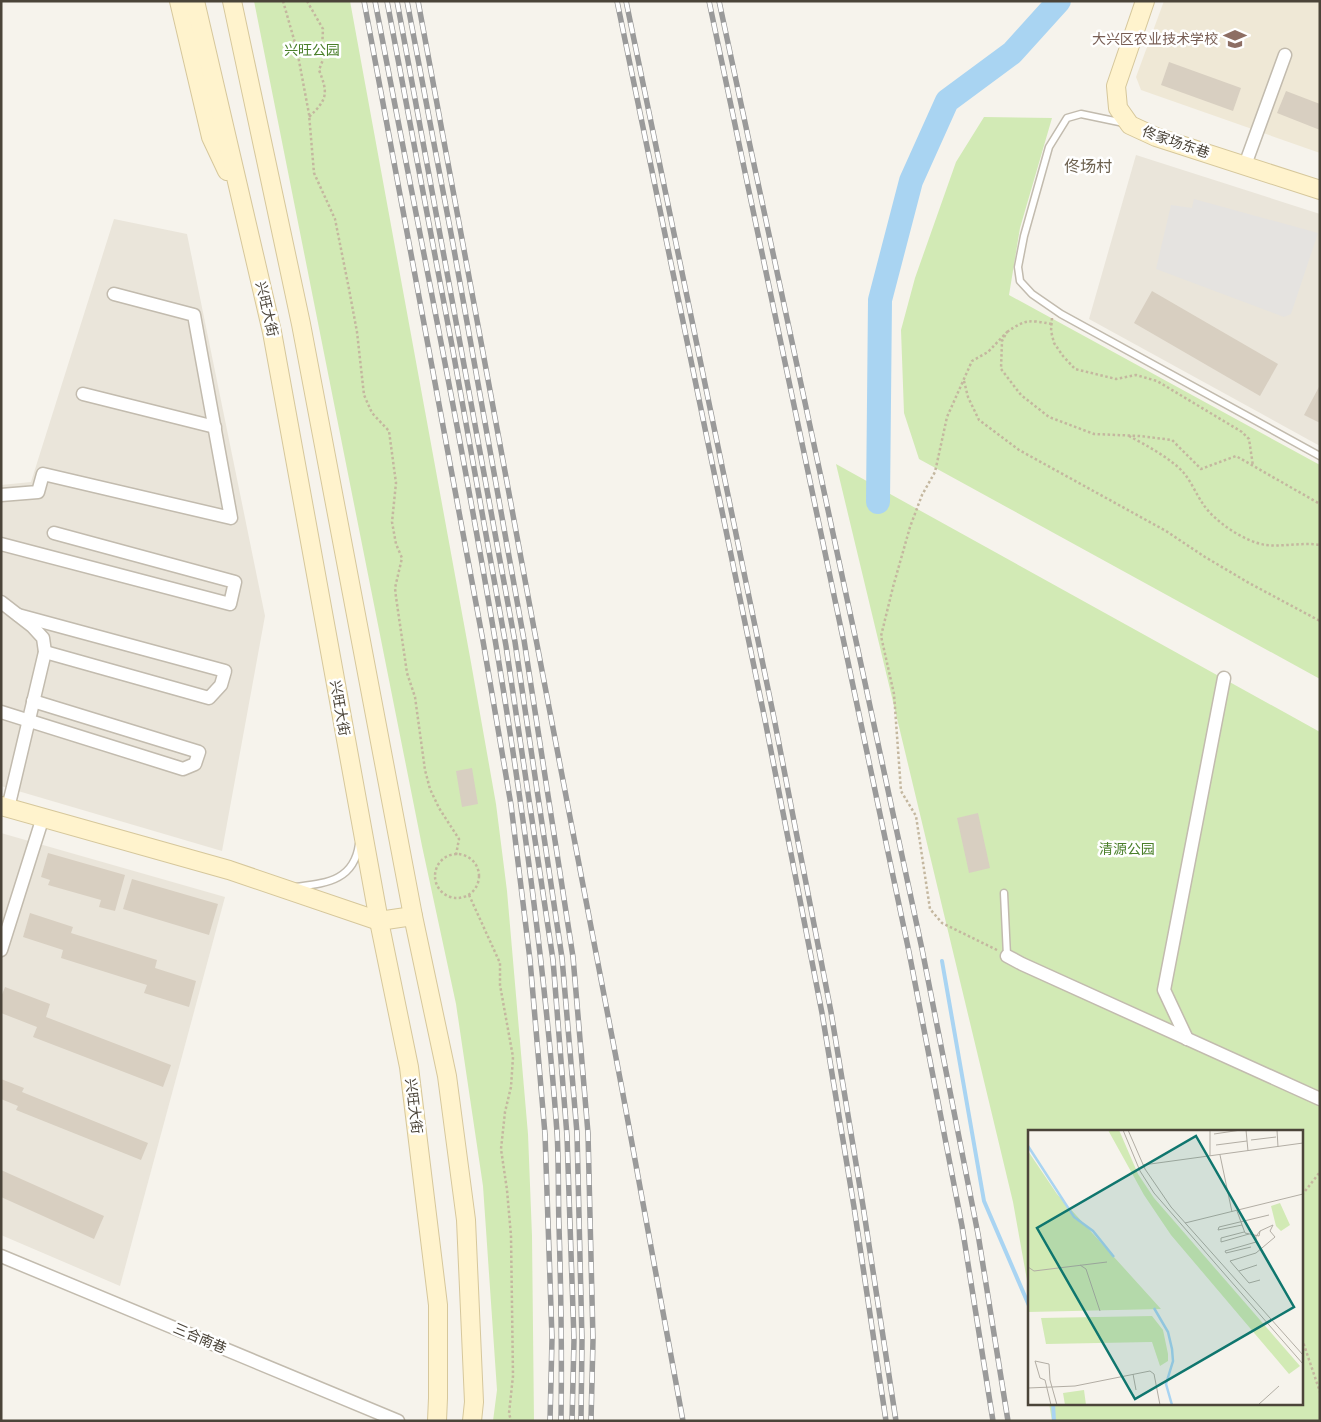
<svg xmlns="http://www.w3.org/2000/svg" width="1321" height="1422" font-family="'Varela Round','Noto Sans SC',sans-serif">
<style>
.residential{fill:#eae5da}
.education{fill:#efe8d6}
.green{fill:#d2eab5}
.parking{fill:#e5e3e0}
.lines{fill:none;stroke-linecap:round;stroke-linejoin:round}
.stream{stroke:#a9d4f2;stroke-width:4}
.river{stroke:#a9d4f2;stroke-width:24}
.building{fill:#d8cfc1}
.lane-casing{stroke:#c2bbae;stroke-width:9}
.street-casing{stroke:#c2bbae;stroke-width:15}
.secondary-casing{stroke:#d6c79b;stroke-width:20}
.path{stroke:#c4b79f;stroke-width:2.5;stroke-dasharray:2.5 2.5;stroke-linecap:butt}
.lane{stroke:#fff;stroke-width:6}
.street{stroke:#fff;stroke-width:12}
.secondary{stroke:#fff3cd;stroke-width:18}
.rail-casing{stroke:#9a9a9a;stroke-width:5.5}
.rail{stroke:#fff;stroke-width:4;stroke-dasharray:11;stroke-linecap:butt}
.labels{text-anchor:middle;stroke-width:5;stroke-linejoin:round;paint-order:stroke}
.education-label{font-size:14px;fill:#785e54;stroke:#fff;text-anchor:end}
.park-label{font-size:14px;fill:#4a7f2a;stroke:#fff}
.street-label{font-size:14px;fill:#4b4439;stroke:#fff}
.quarter-label{font-size:16px;fill:#6e6250;stroke:#fff}
.inset-river{fill:none;stroke:#a9d4f2;stroke-width:2.5}
.inset-road{fill:none;stroke:#b2ada4;stroke-width:1}
.view{fill:#0f766e;fill-opacity:0.15;stroke:#0f766e;stroke-width:2.5}
.inset-edge{fill:none;stroke:#4b4439;stroke-width:2.5}
</style>
<rect width="100%" height="100%" fill="#f6f3ec"/>
<g class="residential">
<polygon points="1136,155 1320,214 1320,446 1089,319"/>
<polygon points="114,219 187,234 265,616 222,851 1,786 1,485 31,482"/>
<polygon points="1,833 225,897 120,1286 1,1235"/>
</g>
<polygon class="education" points="1164,1 1320,1 1320,153 1141,90 1136,77"/>
<g class="green">
<polygon points="254,1 350,1 470,657 496,804 507,891 528,1134 532,1236 534,1421 493,1421 497,1390 483,1186 456,1004 422,846"/>
<polygon points="984,117 1052,118 1020,228 1009,295 1320,465 1320,679 919,459 904,413 901,330 915,278 956,162"/>
<polygon points="836,464 1320,732 1320,1421 1052,1421 1049,1403 1302,1403 1302,1131 1030,1131 1030,1297 1013,1202"/>
</g>
<polygon class="parking" points="1194,199 1318,233 1291,314 1284,317 1156,269 1171,205 1192,208"/>
<g class="lines">
<g class="stream">
<polyline points="942,961 984,1201 1030,1308"/>
<polyline points="1053,1403 1054,1421"/>
</g>
<polyline class="river" points="878,502 880,300 911,181 947,101 1012,53 1059,1"/>
</g>
<g class="building">
<polygon points="1169,62 1241,88 1233,111 1161,85"/>
<polygon points="1286,91 1320,104 1320,130 1277,113"/>
<polygon points="1152,291 1278,364 1260,396 1134,323"/>
<polygon points="1320,385 1320,423 1304,415"/>
<polygon points="472,768 478,804 462,807 456,771"/>
<polygon points="978,813 990,868 969,873 957,818"/>
<polygon points="48,853 125,875 115,911 99,907 101,900 48,885 50,880 41,877"/>
<polygon points="132,879 218,904 209,935 123,909"/>
<polygon points="30,913 73,927 71,933 157,960 155,968 196,981 189,1007 144,993 147,985 61,958 63,950 23,937"/>
<polygon points="5,987 50,1004 46,1017 171,1065 163,1087 33,1037 37,1027 1,1013 1,997"/>
<polygon points="1,1079 24,1088 22,1092 148,1143 141,1160 16,1110 18,1106 1,1099"/>
<polygon points="1,1170 104,1216 94,1239 1,1197"/>
</g>
<g class="lines">
<defs>
<g id="lane">
<polyline points="1124,123 1081,114 1067,118 1049,147 1024,236 1018,267 1020,281 1032,294 1061,314 1320,456"/>
<path d="M296,887C326,883 354,881 359,844"/>
<polyline points="1004,893 1007,956"/>
</g>
<g id="street">
<polyline points="1245,165 1285,55"/>
<polyline points="83,394 215,427"/>
<polyline points="1,495 38,492 43,474 231,518 194,315 114,294"/>
<polyline points="1,544 230,604 235,582 54,533"/>
<polyline points="1,602 32,626 43,638 45,652 8,808"/>
<polyline points="18,615 225,671 221,685 209,698 45,652"/>
<polyline points="1,712 183,769 195,764 199,752 33,701"/>
<polyline points="1,950 43,817"/>
<polyline points="1007,956 1022,964 1320,1099"/>
<polyline points="1187,1039 1164,990 1224,678"/>
<polyline points="1,1256 398,1421"/>
</g>
<g id="secondary">
<polyline points="179,1 211,137 227,171"/>
<polyline points="195,1 272,332 379,921 409,1067 438,1305 438,1398 437,1421"/>
<polyline points="232,1 301,324 413,916 447,1076 466,1220 474,1402 472,1421"/>
<polyline points="1145,1 1116,86 1118,108 1130,125 1156,137 1320,190"/>
<polyline points="1,806 229,870 379,921 413,916"/>
</g>
</defs>
<use href="#lane" class="lane-casing"/>
<use href="#street" class="street-casing"/>
<use href="#secondary" class="secondary-casing"/>
<g class="path">
<polyline points="283,1 297,50 309,114 314,173 335,219 349,289 357,332 364,395 372,413 389,431 396,483 392,522 396,544 402,558 395,588 396,597 407,673 415,697 425,770 430,789 439,808 459,839 456,855"/>
<path d="M307,1L323,29L322,49L324,57L319,70C328,93 328,99 309,117"/>
<polyline points="1052,318 1051,331 1054,343 1063,356 1075,369 1116,379 1136,375 1157,381 1242,432 1249,439 1253,466"/>
<path d="M1007,332C1026,319 1029,320 1052,324"/>
<polyline points="964,381 968,397 979,420 1019,450 1166,531 1205,557 1249,583 1320,621"/>
<path d="M1129,436C1146,445 1170,458 1183,472C1191,481 1196,494 1203,504C1215,522 1245,542 1266,545C1284,547 1302,542 1320,545"/>
<circle cx="457" cy="876" r="22"/>
<polyline points="469,895 500,963 500,985 513,1057 511,1087 505,1112 501,1149 507,1190 511,1236 513,1376 509,1413 511,1421"/>
<polyline points="997,950 942,923 930,909 916,816 901,791 894,694 881,636 893,587 910,527 922,495 935,472 947,417 972,361 988,352 1007,332 1002,341 1001,369 1021,395 1049,417 1094,434 1140,436 1172,440 1201,469 1236,456 1320,504"/>
<polyline points="1302,1195 1320,1172"/>
<polyline points="1302,1339 1320,1392"/>
</g>
<use href="#lane" class="lane"/>
<use href="#street" class="street"/>
<use href="#secondary" class="secondary"/>
<defs>
<g id="rail">
<polyline points="364,1 483,641 511,805 530,960 545,1134 552,1338 550,1421"/>
<path d="M375,1C446,376 529,751 557,1132C559,1164 558,1195 559,1226C561,1291 562,1356 561,1421"/>
<polyline points="387,1 453,351 506,646 553,960 567,1136 574,1340 572,1421"/>
<polyline points="397,1 515,642 562,958 577,1133 582,1340 581,1421"/>
<polyline points="407,1 453,244 524,640 573,957 588,1133 593,1340 591,1421"/>
<polyline points="418,1 535,634 622,1089 683,1421"/>
<polyline points="617,1 765,720 822,1013 854,1207 886,1421"/>
<polyline points="626,1 774,718 831,1012 863,1206 896,1421"/>
<polyline points="709,1 909,952 962,1226 993,1421"/>
<polyline points="719,1 922,949 978,1234 1008,1421"/>
</g>
</defs>
<use href="#rail" class="rail-casing"/>
<use href="#rail" class="rail"/>
</g>
<defs>
<symbol id="school-bare" viewBox="-9 -9 18 18"><path d="M0-5L7-2L0 1L-7-2ZM-4 1L0 2.5L4 1V4Q0 6-4 4Z" fill="#8d6e63" stroke="#fff" stroke-width="2.5" paint-order="stroke"/></symbol>
</defs>
<g fill-rule="evenodd">
<use href="#school-bare" x="1219" y="23" width="32" height="32"/>
</g>
<g class="labels">
<g class="education-label">
<text x="1218" y="44">大兴区农业技术学校</text>
</g>
<g class="park-label">
<text x="312" y="55">兴旺公园</text>
<text x="1127" y="854">清源公园</text>
</g>
<g class="street-label">
<text transform="translate(1176 142) rotate(19)" y="5">佟家场东巷</text>
<text transform="translate(267 309) rotate(77)" y="5">兴旺大街</text>
<text transform="translate(340 708) rotate(80)" y="5">兴旺大街</text>
<text transform="translate(414 1106) rotate(83)" y="5">兴旺大街</text>
<text transform="translate(200 1338) rotate(23)" y="5">三合南巷</text>
</g>
<g class="quarter-label">
<text x="1088" y="172">佟场村</text>
</g>
</g>
<g transform="translate(1028 1130)">
<rect width="275" height="275" fill="#f6f3ec"/>
<path d="M80,0H91L110,44L126,68L272,236L261,244L143,105L116,65ZM0,21L29,64L133,179L0,182ZM252,73L262,95L253,101L248,96L243,76ZM124,186L135,200L140,224V231L132,236L124,212L18,214L13,188ZM56,260L58,275H37L35,263Z" fill="#d2eab5"/>
<path class="inset-river" d="M0,16L46,87L65,101L86,127M126,178L140,202L144,219L145,231L138,254L144,275"/>
<path class="inset-road" d="M95,0L112,41L126,63L275,234M100,0L117,39L143,77L275,225M218,0L220,21M249,0L250,17M186,4L213,0M223,10L248,7M188,15L219,11M192,25L204,82M182,26V0M115,35L275,13M209,81L217,103L231,106L232,101L229,105M157,93L275,64M191,97L241,85M191,97L190,100L214,95M216,102L193,108V112L221,104M197,121L228,112V105M197,121L198,123L223,117M52,135L58,139L72,181M0,137L6,141L79,132M211,141L229,135M232,150L221,153L202,131L228,123L247,107L242,101L245,95L232,101M105,244L108,260M17,250L12,248L7,231L21,234L22,250M17,250L23,275M22,250L29,275M0,258L47,256L122,241L126,244L132,275M230,275L251,256"/>
<path class="view" d="M168,6L266,177L107,269L9,98Z"/>
<rect width="275" height="275" class="inset-edge"/>
</g>
<rect width="1321" height="1422" fill="none" stroke="#4b4439" stroke-width="5"/>
</svg>
